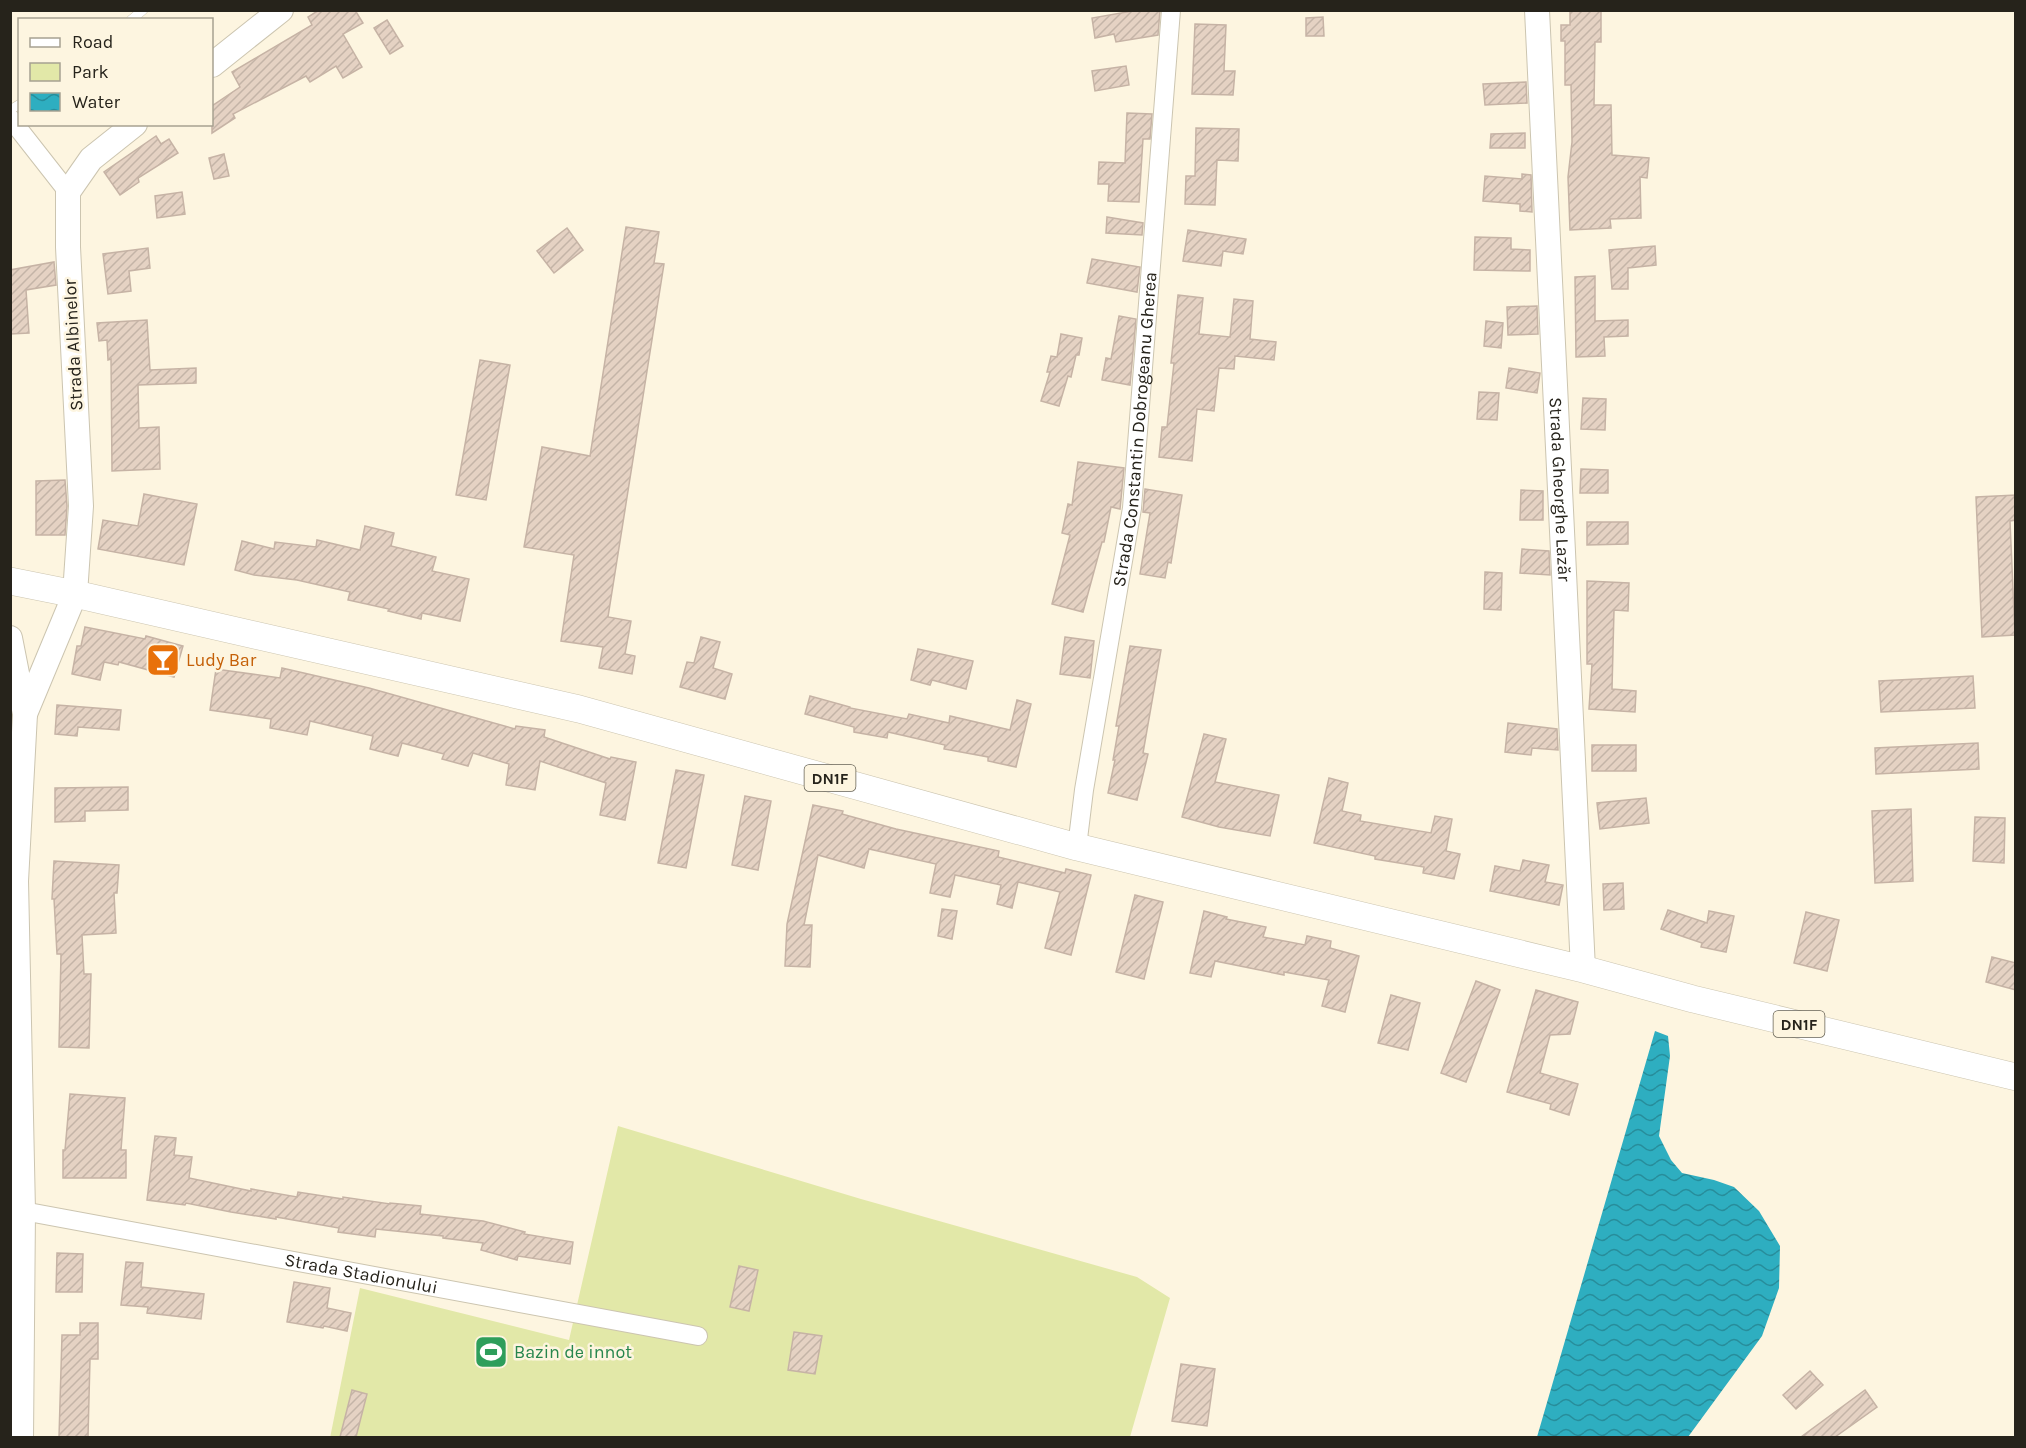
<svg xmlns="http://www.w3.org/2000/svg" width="2026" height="1448" font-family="Karla,sans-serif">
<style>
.green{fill:#e2e8a8}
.water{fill:url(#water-waves)}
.building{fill:url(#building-hatch);stroke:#c6b3a5;stroke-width:1.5}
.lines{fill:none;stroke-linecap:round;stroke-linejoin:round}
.lane-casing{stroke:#ccc5b0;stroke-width:10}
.street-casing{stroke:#ccc5b0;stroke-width:20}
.secondary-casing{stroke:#ccc5b0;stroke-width:26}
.primary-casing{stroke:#ccc5b0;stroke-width:28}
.lane{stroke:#fff;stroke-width:9}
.street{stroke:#fff;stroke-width:18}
.secondary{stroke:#fff;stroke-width:24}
.primary{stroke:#fff;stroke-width:27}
.labels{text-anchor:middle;stroke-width:5;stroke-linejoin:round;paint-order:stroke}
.shield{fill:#fdf5e0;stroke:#666256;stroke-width:1.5}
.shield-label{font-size:16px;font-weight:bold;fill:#26231b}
.street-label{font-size:18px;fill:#26231b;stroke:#fdf5e0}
.food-label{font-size:18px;fill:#c56008;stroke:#fdf5e0;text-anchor:start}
.leisure-label{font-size:18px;fill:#27864d;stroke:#fdf5e0;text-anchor:start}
</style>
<defs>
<pattern id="water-waves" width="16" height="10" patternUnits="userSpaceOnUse" patternTransform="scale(1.5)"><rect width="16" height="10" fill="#2eaec0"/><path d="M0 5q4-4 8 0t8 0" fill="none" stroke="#278d9b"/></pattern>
<pattern id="building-hatch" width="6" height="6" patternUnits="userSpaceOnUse" patternTransform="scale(1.5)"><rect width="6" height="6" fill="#e5d2c3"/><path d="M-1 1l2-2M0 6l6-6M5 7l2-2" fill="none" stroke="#c4b4a7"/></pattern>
</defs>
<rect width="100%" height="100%" fill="#fdf5e0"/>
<polygon class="green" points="618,1126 861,1199 1137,1277 1170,1298 1130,1437 330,1438 360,1288 569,1340"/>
<polygon class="water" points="1655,1031 1668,1036 1670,1056 1659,1136 1671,1160 1682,1173 1714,1180 1734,1187 1759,1211 1780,1246 1779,1288 1762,1336 1688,1437 1537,1437"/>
<g class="building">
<polygon points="319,10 355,10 363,23 343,34 362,67 343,78 336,66 310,82 306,76 233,114 235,118 212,133 212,106 240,87 232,72 312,25 308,17"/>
<polygon points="1138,10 1160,10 1158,35 1116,42 1114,34 1095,38 1092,18"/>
<polygon points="1570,10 1601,10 1601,42 1595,42 1594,105 1611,105 1612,155 1649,158 1647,178 1640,177 1641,218 1610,219 1611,228 1570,230 1568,177 1572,142 1571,85 1565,85 1565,41 1561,41 1561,25 1570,25"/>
<polygon points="1323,17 1324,36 1306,36 1306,18"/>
<polygon points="387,20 403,46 390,54 374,28"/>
<polygon points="1195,24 1226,25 1224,71 1235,71 1233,95 1192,94"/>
<polygon points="1126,66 1129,85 1095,91 1092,71"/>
<polygon points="1526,82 1527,103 1485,105 1483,84"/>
<polygon points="1127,113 1152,114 1150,139 1143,139 1139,202 1108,201 1109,184 1098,184 1099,162 1125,163"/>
<polygon points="1196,128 1239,129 1238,161 1217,160 1215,205 1185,204 1186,176 1195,176"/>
<polygon points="1525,133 1525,148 1490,148 1491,134"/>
<polygon points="156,136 161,144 169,139 178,153 138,178 139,182 120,195 104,172"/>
<polygon points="224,154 229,176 214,179 209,158"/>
<polygon points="1522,174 1531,175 1532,212 1520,211 1520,204 1483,201 1485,176 1522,179"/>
<polygon points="182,192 185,214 157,218 155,196"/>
<polygon points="1107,217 1143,223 1142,235 1106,233"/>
<polygon points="626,227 659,232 654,263 664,264 608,617 631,621 625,654 635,656 632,674 599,668 603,647 561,641 574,555 524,547 542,447 590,456"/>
<polygon points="567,228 583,250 554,273 537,251"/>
<polygon points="1188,230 1246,239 1243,254 1223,251 1221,266 1183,261"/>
<polygon points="1475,237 1511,238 1511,249 1530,250 1530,271 1474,270"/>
<polygon points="1655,246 1656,265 1628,268 1628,289 1612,289 1609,250"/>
<polygon points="148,248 150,268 129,271 131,291 108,294 103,254"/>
<polygon points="1092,259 1140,267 1137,292 1087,283"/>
<polygon points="54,262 56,285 26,290 29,333 10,334 10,270"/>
<polygon points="1595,276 1595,321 1628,320 1628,336 1604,337 1605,356 1576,357 1575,277"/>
<polygon points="1178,295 1203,298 1199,334 1230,337 1234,299 1253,301 1250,339 1276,342 1274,360 1235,356 1234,369 1219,368 1214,411 1197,409 1192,461 1159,457 1162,427 1167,427 1174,363 1171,363"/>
<polygon points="1537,306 1538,334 1508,335 1507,307"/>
<polygon points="1119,316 1136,319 1130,385 1102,380 1106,358 1111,359"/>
<polygon points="147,320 150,370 196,368 196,383 138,385 139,428 159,427 160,469 112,471 111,359 108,360 107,340 99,341 97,323"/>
<polygon points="1486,321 1503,323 1501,348 1484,346"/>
<polygon points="1061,334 1082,338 1079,355 1076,355 1071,377 1068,376 1059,406 1041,401 1050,372 1047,372 1051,356 1057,357"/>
<polygon points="480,360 510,365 486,500 456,495"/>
<polygon points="1509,368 1540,373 1537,393 1506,388"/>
<polygon points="1479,392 1499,393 1497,420 1477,419"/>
<polygon points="1583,398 1606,399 1605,430 1581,429"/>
<polygon points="1078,462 1124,468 1120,509 1111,507 1104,542 1102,542 1083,612 1052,604 1070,535 1062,533 1068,504 1072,505"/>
<polygon points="1581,469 1608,470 1608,493 1580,493"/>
<polygon points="65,480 67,506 65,535 36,535 36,481"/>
<polygon points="1145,489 1182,495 1171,563 1168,562 1165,578 1140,574 1150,513 1143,512"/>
<polygon points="1521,490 1543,491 1543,520 1520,520"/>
<polygon points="144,494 197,504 184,565 98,549 103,520 138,526"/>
<polygon points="2016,495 2016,520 2010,521 2015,635 1982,637 1976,497"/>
<polygon points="1587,522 1628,522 1628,544 1587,545"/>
<polygon points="365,526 394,533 391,546 436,557 432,571 469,579 460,621 422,613 421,619 388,611 389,609 348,600 350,592 297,580 254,575 235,570 242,541 274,549 275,542 316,547 317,540 360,550"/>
<polygon points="1522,549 1549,551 1550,575 1520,573"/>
<polygon points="1485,572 1502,573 1501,610 1484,609"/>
<polygon points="1587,581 1629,583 1628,611 1614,610 1612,689 1636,691 1635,712 1589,709 1592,664 1587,664"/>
<polygon points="85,627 145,639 146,636 183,646 174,677 119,662 118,665 104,662 100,680 72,674 77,646 81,646"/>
<polygon points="701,637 720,642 713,668 732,674 725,699 680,687 687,662 694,663"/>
<polygon points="1065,637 1094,641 1090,678 1060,674"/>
<polygon points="1130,646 1161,650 1143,753 1148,754 1137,800 1108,793 1115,760 1113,760 1119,726 1116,726"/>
<polygon points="918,649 973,661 966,689 932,680 930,685 911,680"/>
<polygon points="282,668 369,688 515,729 516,726 545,730 544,737 610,759 611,757 636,762 625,820 600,815 606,783 540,761 535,790 506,785 509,764 473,753 468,766 442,759 444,754 402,743 398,756 370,749 373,736 310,721 307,735 270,728 271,719 210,710 216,669 280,678"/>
<polygon points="1973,676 1975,708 1881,712 1879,681"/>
<polygon points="810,696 850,707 850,708 907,719 909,714 949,723 950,716 1010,730 1017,700 1031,704 1016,767 988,761 988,757 944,749 945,745 888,732 887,738 854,732 854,727 805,714"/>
<polygon points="57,705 121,710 119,730 78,727 77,736 55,734"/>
<polygon points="1508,723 1557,729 1558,750 1532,748 1531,755 1505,752"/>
<polygon points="1204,734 1226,739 1215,782 1279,795 1270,836 1219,827 1182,817"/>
<polygon points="1978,743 1979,769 1876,774 1875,748"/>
<rect x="1592" y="745" width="44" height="26"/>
<polygon points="676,770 704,775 686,868 658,863"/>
<polygon points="1329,778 1348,783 1342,811 1361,815 1360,821 1431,833 1435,816 1452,819 1446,851 1460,854 1454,879 1423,873 1424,867 1375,859 1375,856 1314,843"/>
<polygon points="128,787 128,810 85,811 85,821 55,822 55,788"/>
<polygon points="745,796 771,801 758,870 732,865"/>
<polygon points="1646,798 1649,823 1600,829 1597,803"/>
<polygon points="813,805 843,811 842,814 896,829 999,851 998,857 1065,873 1066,869 1091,875 1071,955 1045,948 1060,892 1018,882 1012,908 997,904 1001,885 955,875 950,897 930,893 936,864 869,849 864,868 818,855 804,925 812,925 810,967 785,966 787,924"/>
<polygon points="1911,809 1913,881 1875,883 1872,811"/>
<polygon points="1975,817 2005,818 2004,863 1973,861"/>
<polygon points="1523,860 1549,865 1545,882 1563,885 1559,905 1490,891 1495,866 1520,871"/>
<polygon points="54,861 119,865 117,893 114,893 116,933 82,935 84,974 91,974 89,1048 59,1047 61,954 57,954 54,899 52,899"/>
<polygon points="1623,883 1624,909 1604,910 1603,884"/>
<polygon points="1135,895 1163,902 1144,979 1116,972"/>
<polygon points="942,909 957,911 952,939 938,936"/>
<polygon points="1668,910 1707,923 1709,911 1734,916 1726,952 1701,947 1702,943 1661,929"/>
<polygon points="1204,911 1227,917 1226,919 1266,927 1263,937 1305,945 1307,936 1331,941 1330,948 1359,956 1345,1012 1322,1006 1329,980 1284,972 1284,975 1215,961 1211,977 1190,973"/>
<polygon points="1806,912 1839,920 1827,971 1794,963"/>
<polygon points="1992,957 2016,963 2016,990 1986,982"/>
<polygon points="1476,981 1500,990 1466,1082 1441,1073"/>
<polygon points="1536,990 1578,1002 1570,1034 1550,1035 1540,1073 1578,1084 1569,1115 1550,1109 1551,1104 1507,1092"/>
<polygon points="1391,995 1420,1003 1408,1050 1378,1043"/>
<polygon points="70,1094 125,1098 121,1150 126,1150 126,1178 63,1178 63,1150 65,1150"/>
<polygon points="155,1136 176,1138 174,1155 192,1157 189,1178 251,1191 251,1189 297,1197 298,1192 343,1199 343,1197 390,1204 390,1203 421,1206 420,1214 483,1221 525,1232 524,1234 573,1242 570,1264 518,1256 517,1260 481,1250 483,1243 443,1238 443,1236 376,1229 375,1237 338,1232 339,1228 276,1217 276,1219 231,1212 186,1203 185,1205 147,1200"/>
<polygon points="57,1253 83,1254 82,1292 56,1292"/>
<polygon points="126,1262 143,1263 141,1287 204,1294 201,1319 147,1313 148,1307 121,1305"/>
<polygon points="739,1266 758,1270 749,1311 730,1307"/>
<polygon points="294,1282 330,1288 327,1308 351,1313 347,1331 324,1326 323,1328 287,1322"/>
<polygon points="80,1323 98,1323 98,1359 90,1359 88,1437 59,1437 62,1335 80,1335"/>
<polygon points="794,1332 822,1336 815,1374 788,1370"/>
<polygon points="1181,1364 1215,1369 1207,1426 1172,1421"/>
<polygon points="1810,1371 1823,1385 1796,1409 1783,1395"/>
<polygon points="352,1390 367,1394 356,1437 340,1437"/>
<polygon points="1865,1390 1877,1407 1835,1437 1801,1437"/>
</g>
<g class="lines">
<defs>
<g id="lane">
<polyline points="131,20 143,10"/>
<polyline points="10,110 20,104"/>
</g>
<g id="street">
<polyline points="10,118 68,192"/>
<path id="s1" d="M1077,847L1084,790L1132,508L1171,10"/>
<path id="s2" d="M23,1211L698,1336"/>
</g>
<g id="secondary">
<path id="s3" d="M1537,10L1583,969"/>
<polyline points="212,65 281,10"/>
<polyline points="10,638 25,714 16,881 23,1211 21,1438"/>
<polyline points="25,714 75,594 81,506 68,247 68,192 91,159 135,124"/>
</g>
<polyline id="primary" points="10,581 75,594 579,709 1077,847 1583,969 1693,999 2016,1077"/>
</defs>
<use href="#lane" class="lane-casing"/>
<use href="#street" class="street-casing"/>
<use href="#secondary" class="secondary-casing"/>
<use href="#primary" class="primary-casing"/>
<use href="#lane" class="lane"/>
<use href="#street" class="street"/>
<use href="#secondary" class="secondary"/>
<use href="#primary" class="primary"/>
</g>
<defs>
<symbol id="bar-square" viewBox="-11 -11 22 22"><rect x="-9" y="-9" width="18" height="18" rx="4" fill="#e8710a" stroke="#fdf5e0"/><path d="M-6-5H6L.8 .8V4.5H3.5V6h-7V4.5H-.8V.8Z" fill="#fff"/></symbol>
<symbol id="stadium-square" viewBox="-11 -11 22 22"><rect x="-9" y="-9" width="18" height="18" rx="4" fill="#2e9e5b" stroke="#fdf5e0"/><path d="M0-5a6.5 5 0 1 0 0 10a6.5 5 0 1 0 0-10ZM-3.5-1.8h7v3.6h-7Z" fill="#fff"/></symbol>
</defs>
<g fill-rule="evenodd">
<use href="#bar-square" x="144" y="641" width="38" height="38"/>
<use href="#stadium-square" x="472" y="1333" width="38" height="38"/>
</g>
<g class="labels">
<g class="shield">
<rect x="804.5" y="765" width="51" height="26" rx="4.5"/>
<rect x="1773.5" y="1011" width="51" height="26" rx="4.5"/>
</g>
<g class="shield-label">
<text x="830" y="784">DN1F</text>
<text x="1799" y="1030">DN1F</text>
</g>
<g class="street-label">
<text transform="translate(73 345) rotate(-93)" y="6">Strada Albinelor</text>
<text dy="6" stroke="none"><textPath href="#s1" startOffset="422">Strada Constantin Dobrogeanu Gherea</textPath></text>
<text dy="6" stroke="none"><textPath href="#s3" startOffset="480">Strada Gheorghe Lazăr</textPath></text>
<text dy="6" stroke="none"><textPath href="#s2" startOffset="344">Strada Stadionului</textPath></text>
</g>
<g class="food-label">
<text x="186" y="666">Ludy Bar</text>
</g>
<g class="leisure-label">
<text x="514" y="1358">Bazin de innot</text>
</g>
</g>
<rect width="2026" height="1448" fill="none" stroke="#26231b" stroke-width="24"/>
<rect x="18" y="18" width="195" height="108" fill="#fdf5e0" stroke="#a7a191" stroke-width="1.5"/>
<rect x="30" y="38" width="30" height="9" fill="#ffffff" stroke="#a7a191" stroke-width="1.5"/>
<text x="72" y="48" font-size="18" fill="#26231b">Road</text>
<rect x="30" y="63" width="30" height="18" fill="#e2e8a8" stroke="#a7a191" stroke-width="1.5"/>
<text x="72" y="78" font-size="18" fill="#26231b">Park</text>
<rect x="30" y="93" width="30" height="18" fill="url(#water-waves)" stroke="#a7a191" stroke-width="1.5"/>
<text x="72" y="108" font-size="18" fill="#26231b">Water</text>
</svg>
